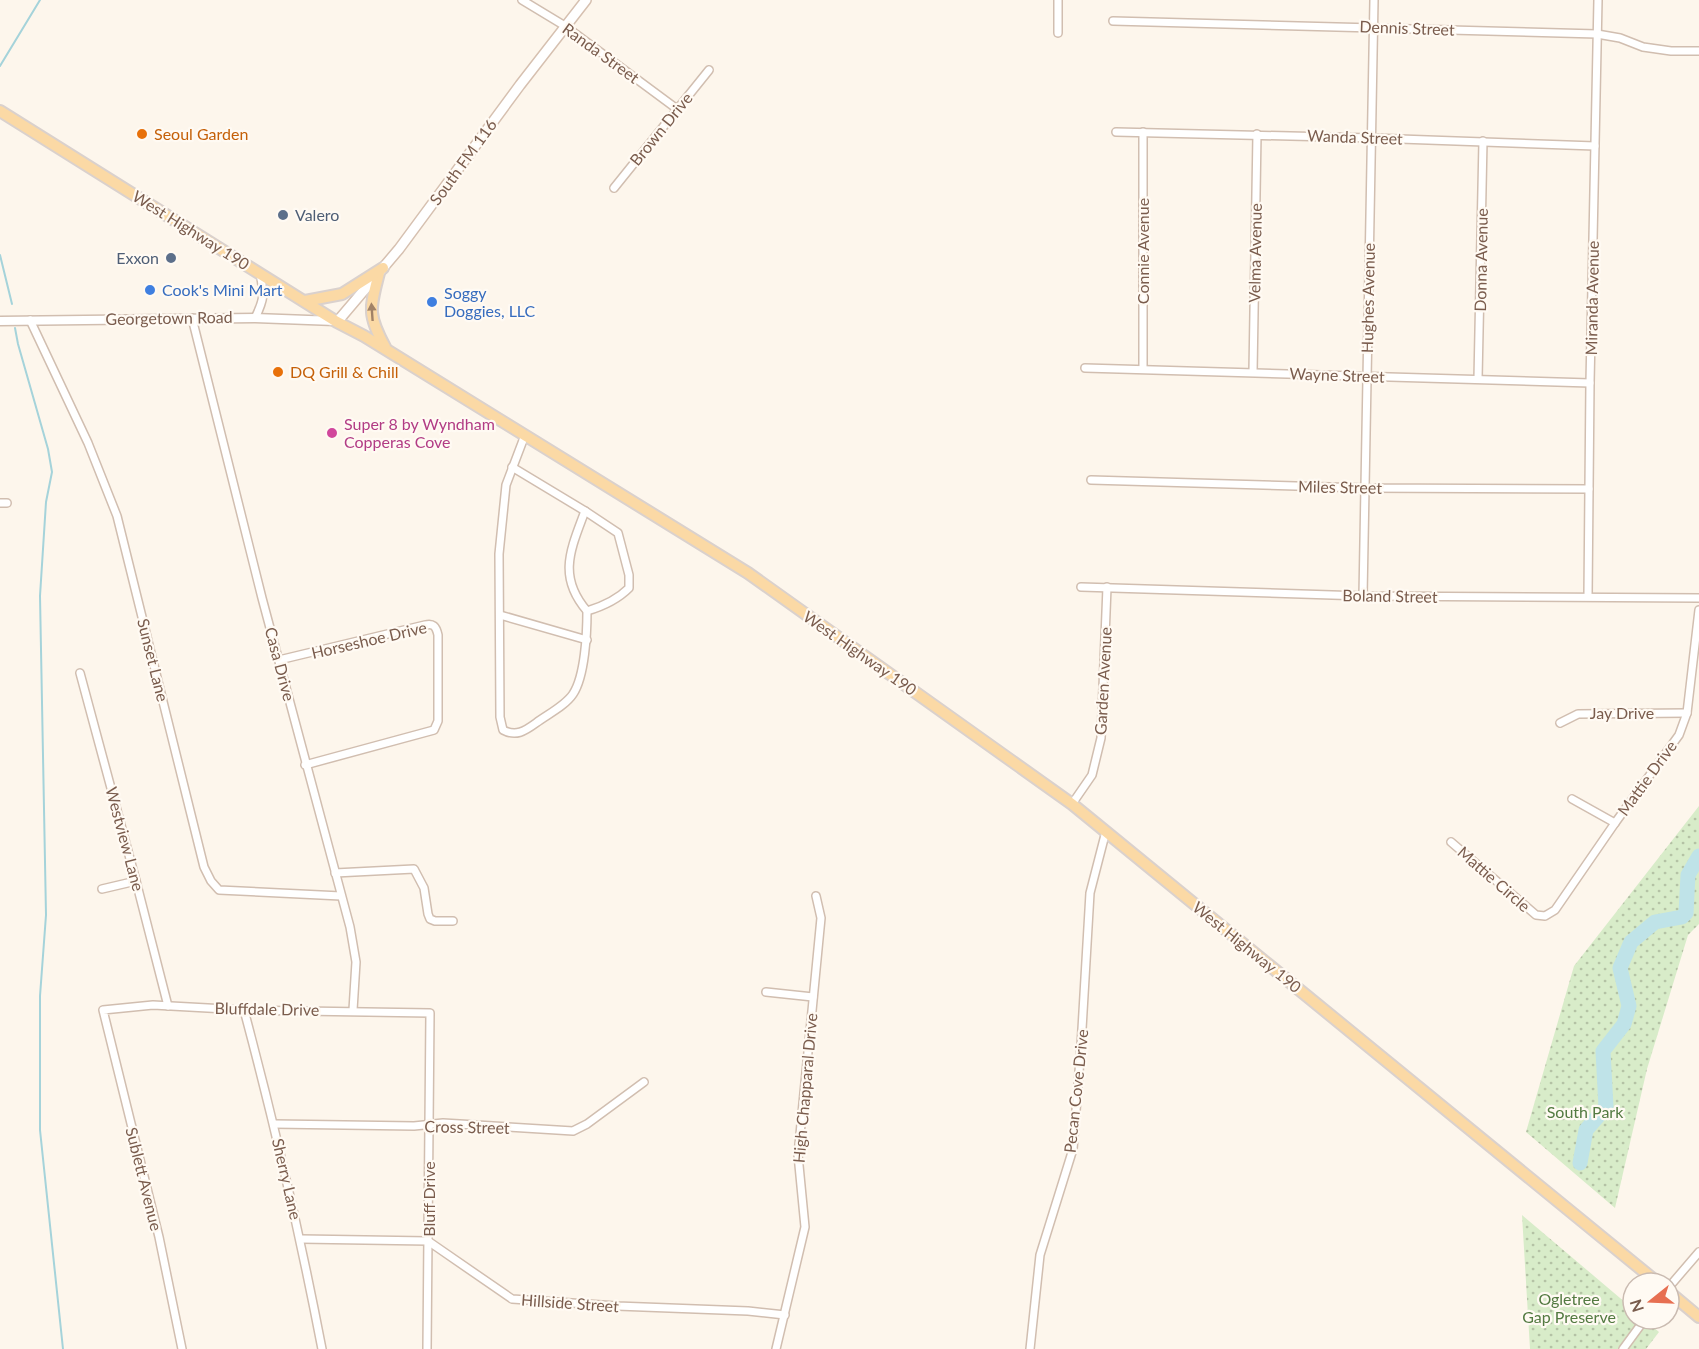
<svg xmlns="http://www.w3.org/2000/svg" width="1699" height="1349" font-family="Lato,sans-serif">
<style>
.park{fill:url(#park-dots)}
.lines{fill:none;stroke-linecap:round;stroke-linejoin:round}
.stream{stroke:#a5d3da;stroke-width:2}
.river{stroke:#bfe3e8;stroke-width:15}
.minor-casing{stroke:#d1beb0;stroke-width:10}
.tertiary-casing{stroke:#d1beb0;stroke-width:11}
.secondary-casing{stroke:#d6c0b0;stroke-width:12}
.primary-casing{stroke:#dad1cd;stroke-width:14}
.minor{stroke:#fff;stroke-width:7}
.tertiary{stroke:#fff;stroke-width:8}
.secondary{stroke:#fff;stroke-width:9}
.primary{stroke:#fbd9a5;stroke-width:10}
.oneway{fill:#a18267}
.food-dot{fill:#e8710a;stroke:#fffaf3;stroke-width:2}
.service-dot{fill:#5c6f8a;stroke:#fffaf3;stroke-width:2}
.shop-dot{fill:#3f7fe0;stroke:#fffaf3;stroke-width:2}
.hotel-dot{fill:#d1479c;stroke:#fffaf3;stroke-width:2}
.labels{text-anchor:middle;stroke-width:4.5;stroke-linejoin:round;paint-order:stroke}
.street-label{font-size:16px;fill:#7a5c4d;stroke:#fffaf3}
.food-label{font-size:16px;fill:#c56008;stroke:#fffaf3;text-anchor:start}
.service-label{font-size:16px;fill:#4e5e75;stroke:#fffaf3;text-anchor:start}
.shop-label{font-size:16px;fill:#366cbe;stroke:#fffaf3;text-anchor:start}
.hotel-label{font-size:16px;fill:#b23c85;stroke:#fffaf3;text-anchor:start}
.park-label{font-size:16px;fill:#537a41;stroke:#fffaf3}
</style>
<defs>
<pattern id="park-dots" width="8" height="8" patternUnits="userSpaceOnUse" patternTransform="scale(1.5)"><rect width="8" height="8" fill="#d8ecc9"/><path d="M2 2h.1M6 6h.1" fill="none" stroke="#b4c2a5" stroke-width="1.8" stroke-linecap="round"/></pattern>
</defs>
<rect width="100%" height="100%" fill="#fdf6ec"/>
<g class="park">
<polygon points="1699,806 1699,924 1688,935 1647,1069 1615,1208 1526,1132 1574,966"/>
<polygon points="1522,1215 1633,1309 1633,1319 1644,1319 1659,1332 1646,1349 1530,1349"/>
</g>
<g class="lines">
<g class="stream">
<polyline points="0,66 40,0"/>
<polyline points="0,255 12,304"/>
<polyline points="15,328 18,344 48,449 52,472 46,502 40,596 46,915 40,996 40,1130 63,1349"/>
</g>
<polyline class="river" points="1580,1163 1586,1130 1606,1107 1603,1051 1624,1024 1629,1006 1620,968 1631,942 1655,922 1682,917 1686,913 1688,875 1699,856"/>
<defs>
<g id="minor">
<polyline points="522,0 565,26 677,109"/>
<polyline points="1058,0 1058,33"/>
<polyline points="1113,21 1597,34 1620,38 1643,47 1671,51 1699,51"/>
<polyline points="1116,132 1372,138 1595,146"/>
<polyline points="1143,132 1143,369"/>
<polyline points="614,188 709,70"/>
<polyline points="192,318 262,598 350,927 356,962 353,1010"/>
<path d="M255,318C265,298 264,294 260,273"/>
<polyline points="30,320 88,443 117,516 204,867 211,881 219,890 341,896"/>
<polyline points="1085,368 1590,383"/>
<polyline points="1253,372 1257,134"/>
<polyline points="1478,379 1483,141"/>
<path d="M525,435L506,485L499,554L500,717L503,730C516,737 525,731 536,723C548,714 565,706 573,694C585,676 587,633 587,611C557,576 571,549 585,511"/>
<path d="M512,467L585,511L618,533L629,575V588C617,600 604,606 587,611"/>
<polyline points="1091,480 1364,488 1589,489"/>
<polyline points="0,503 7,503"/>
<polyline points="1081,587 1363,596 1699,598"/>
<polyline points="1363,596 1374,0"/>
<polyline points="1588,596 1590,383 1598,0"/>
<polyline points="500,615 587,640"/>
<path d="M279,660L425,625C433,623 436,626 438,635V721L434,730L305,765"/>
<polyline points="80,673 136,881 168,1006"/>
<polyline points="1560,723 1578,714 1687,713"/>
<polyline points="1572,799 1615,823"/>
<polyline points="1072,804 1092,775 1101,738 1107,587"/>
<polyline points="1451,842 1536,915 1545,916 1555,910 1615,823 1679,735 1687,713 1699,610"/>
<polyline points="335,873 414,869 424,888 428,914 430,919 435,921 453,921"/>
<polyline points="102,889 136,881"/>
<polyline points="766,992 813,997"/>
<path d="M244,1010C274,1122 300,1235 322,1349"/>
<polyline points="274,1124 414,1126 443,1123 573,1131 587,1124 644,1082"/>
<polyline points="301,1239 428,1241 512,1299 617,1306 748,1311 785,1315"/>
<polyline points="1669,1287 1699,1252"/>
<polyline points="182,1349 159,1237 103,1010 153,1005 244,1010 430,1013 427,1349"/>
<polyline points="776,1349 805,1227 798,1155 821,918 816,896"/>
<polyline points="1030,1349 1040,1255 1073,1149 1081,1046 1090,893 1106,831"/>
<polyline points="1623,1349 1645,1319"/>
</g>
<polyline id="tertiary" points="0,321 255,318 335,321"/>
<polyline id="secondary" points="337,322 399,249 520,85 586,0"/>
<g id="primary">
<polyline points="0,111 337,322 364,336 748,573 1072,804 1658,1283"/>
<path d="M379,273C370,308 367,314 385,347"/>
<polyline points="305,301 342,294 383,268"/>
<polyline points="1669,1292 1699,1317"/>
</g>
</defs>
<use href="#minor" class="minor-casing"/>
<use href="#tertiary" class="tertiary-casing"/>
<use href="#secondary" class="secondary-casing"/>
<use href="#primary" class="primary-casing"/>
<use href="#minor" class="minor"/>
<use href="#tertiary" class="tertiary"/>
<use href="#secondary" class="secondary"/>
<use href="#primary" class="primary"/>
</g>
<defs><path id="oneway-solid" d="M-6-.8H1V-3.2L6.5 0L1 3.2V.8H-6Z" transform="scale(1.5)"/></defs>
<use class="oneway" href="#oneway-solid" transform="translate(372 312) rotate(-94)"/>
<g class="food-dot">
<circle cx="142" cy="134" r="6"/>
<circle cx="278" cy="372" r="6"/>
</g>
<g class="service-dot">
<circle cx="283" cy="215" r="6"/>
<circle cx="171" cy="258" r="6"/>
</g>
<g class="shop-dot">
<circle cx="150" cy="290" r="6"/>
<circle cx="432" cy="302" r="6"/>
</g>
<circle class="hotel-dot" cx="332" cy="433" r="6"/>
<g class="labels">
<g class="street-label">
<text transform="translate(1407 28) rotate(2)" y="6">Dennis Street</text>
<text transform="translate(601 53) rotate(36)" y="6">Randa Street</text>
<text transform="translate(661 129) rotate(-51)" y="6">Brown Drive</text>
<text transform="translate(1355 137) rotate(2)" y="6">Wanda Street</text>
<text transform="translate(463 162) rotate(-54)" y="6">South FM 116</text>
<text transform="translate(191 230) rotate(32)" y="6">West Highway 190</text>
<text transform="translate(1143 251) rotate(-90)" y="6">Connie Avenue</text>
<text transform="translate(1255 253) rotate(-89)" y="6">Velma Avenue</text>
<text transform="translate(1481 260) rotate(-89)" y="6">Donna Avenue</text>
<text transform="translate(1368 298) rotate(-89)" y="6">Hughes Avenue</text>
<text transform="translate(1592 298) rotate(-89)" y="6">Miranda Avenue</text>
<text transform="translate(169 318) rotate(-1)" y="6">Georgetown Road</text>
<text transform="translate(1337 375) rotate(2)" y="6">Wayne Street</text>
<text transform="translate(1340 487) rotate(1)" y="6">Miles Street</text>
<text transform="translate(1390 596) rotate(1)" y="6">Boland Street</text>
<text transform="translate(369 640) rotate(-13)" y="6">Horseshoe Drive</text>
<text transform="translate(860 653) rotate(35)" y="6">West Highway 190</text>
<text transform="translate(153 660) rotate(76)" y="6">Sunset Lane</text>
<text transform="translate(280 664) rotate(75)" y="6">Casa Drive</text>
<text transform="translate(1103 681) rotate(-87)" y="6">Garden Avenue</text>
<text x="1622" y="719">Jay Drive</text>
<text transform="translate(1647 778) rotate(-54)" y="6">Mattie Drive</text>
<text transform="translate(125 839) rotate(75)" y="6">Westview Lane</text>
<text transform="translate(1494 879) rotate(41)" y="6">Mattie Circle</text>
<text transform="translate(1247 947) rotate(39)" y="6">West Highway 190</text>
<text transform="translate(267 1009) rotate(1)" y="6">Bluffdale Drive</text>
<text transform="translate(805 1088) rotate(-85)" y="6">High Chapparal Drive</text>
<text transform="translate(1076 1091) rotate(-84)" y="6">Pecan Cove Drive</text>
<text transform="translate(467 1127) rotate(1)" y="6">Cross Street</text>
<text transform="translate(144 1179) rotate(76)" y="6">Sublett Avenue</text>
<text transform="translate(287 1179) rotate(77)" y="6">Sherry Lane</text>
<text transform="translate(429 1199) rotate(-90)" y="6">Bluff Drive</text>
<text transform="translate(570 1303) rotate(4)" y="6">Hillside Street</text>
</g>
<g class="food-label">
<text x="154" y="140">Seoul Garden</text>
<text x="290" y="378">DQ Grill &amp; Chill</text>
</g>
<g class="service-label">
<text x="295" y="221">Valero</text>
<text x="159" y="264" text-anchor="end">Exxon</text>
</g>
<g class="shop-label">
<text x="162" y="296">Cook's Mini Mart</text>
<text x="444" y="299">Soggy<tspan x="444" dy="18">Doggies, LLC</tspan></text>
</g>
<g class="hotel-label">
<text x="344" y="430">Super 8 by Wyndham<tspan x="344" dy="18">Copperas Cove</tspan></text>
</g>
<g class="park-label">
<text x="1585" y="1118">South Park</text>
<text x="1569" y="1305">Ogletree<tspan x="1569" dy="18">Gap Preserve</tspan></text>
</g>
</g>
<g transform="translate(1651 1301) rotate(252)"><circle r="28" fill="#fffaf3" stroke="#cabbb1" stroke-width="1.5"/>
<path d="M0-4.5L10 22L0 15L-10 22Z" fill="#e76f51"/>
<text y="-9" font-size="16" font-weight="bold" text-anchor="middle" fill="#7a5c4d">N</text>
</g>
</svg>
